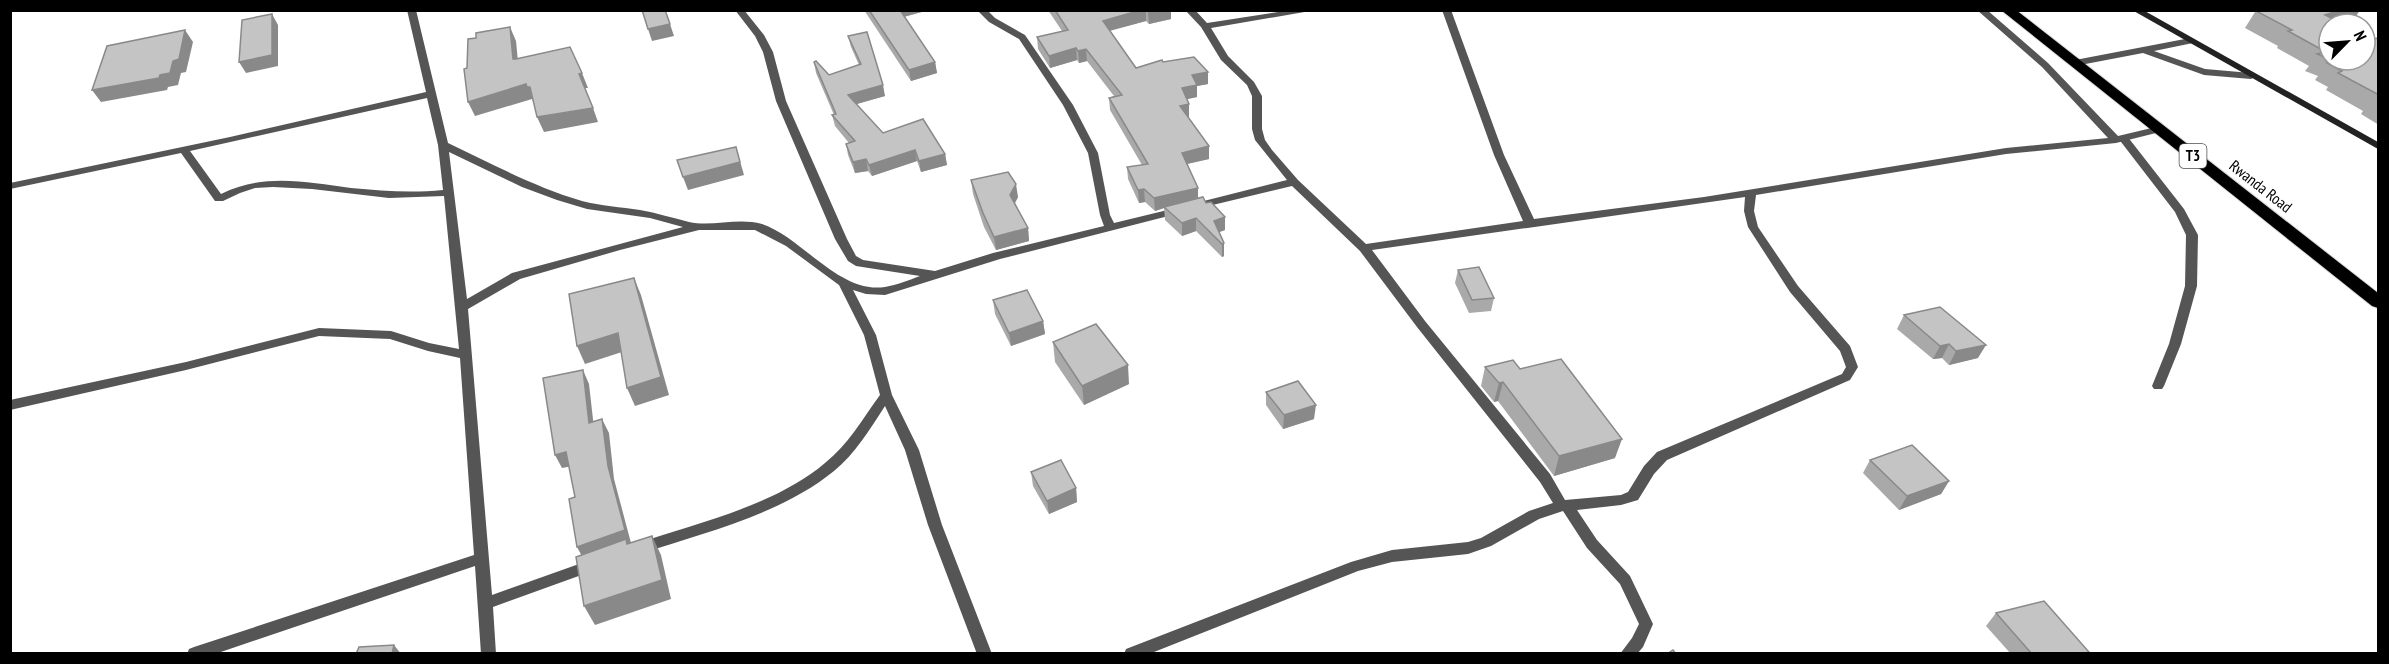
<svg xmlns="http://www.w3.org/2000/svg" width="2389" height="664" font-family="'PT Sans Narrow',sans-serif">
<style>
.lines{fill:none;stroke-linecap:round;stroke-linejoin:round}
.highway-casing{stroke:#dbdbdb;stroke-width:2}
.lane{fill:#555;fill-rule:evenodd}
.street{fill:#555;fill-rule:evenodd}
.secondary{fill:#222;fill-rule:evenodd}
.highway{fill:#000;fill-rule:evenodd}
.wall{fill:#a9a9a9}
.shaded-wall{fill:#898989}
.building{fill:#c4c4c4;stroke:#898989;stroke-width:1.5}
.labels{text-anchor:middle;stroke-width:5;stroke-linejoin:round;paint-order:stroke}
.shield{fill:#fff;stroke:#4c4c4c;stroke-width:1.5}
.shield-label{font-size:15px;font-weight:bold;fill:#000}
.street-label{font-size:16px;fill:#000;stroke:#fff}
</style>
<rect width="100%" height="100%" fill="#fff"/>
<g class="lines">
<defs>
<polygon id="highway" points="2001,10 2016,10 2378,293 2378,308 2372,306"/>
</defs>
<use href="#highway" class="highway-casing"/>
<polygon class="lane" points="2123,135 2127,136 2184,209 2198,235 2197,286 2181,344 2164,386 2162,389 2154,389 2152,386 2169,344 2185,286 2186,235 2175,212 2118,138"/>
<g class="street">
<path d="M407,10H416L448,143C492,164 535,187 582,201C601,206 621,207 640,210C657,213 673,218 689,222C713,227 738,217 762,224C803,238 839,294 885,287C897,285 909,280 920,276L856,266L848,261L835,239L776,101L763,52L755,36L735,10H744L764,35L773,52L786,101L847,239L856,256L863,260L935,271L993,253L1104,226L1100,215L1088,153L1063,105L1019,39L989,22L977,10H987L995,18L1025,35L1073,105L1098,153L1110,215L1114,223L1180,207L1184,208L1185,210L1184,212L1000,259L885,295L866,294L853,290L876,335L892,395L919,450L942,525L992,654H977L928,525L905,450L885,406C870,429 855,454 834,471C780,515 705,532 640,554L635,552L633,548L635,544C697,523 774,506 825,463C848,445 863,418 880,395L864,335L839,285L786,246L755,230H699L620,250L520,279L468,309L492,595L593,559L598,561L600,565L598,569L493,607L496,654H481L475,566L215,654H187L189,649L194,647L474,555L460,358L428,351L390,339L319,336L186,370L10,410V400L186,362L319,328L391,331L429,343L459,349L444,196L389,198L312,189L273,187L255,188L240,193L223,201H215L181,153L10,189V183L230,137L426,92ZM427,98L438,145L443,190C412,193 382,191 351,188C306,182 263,173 221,194L190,151ZM449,152L522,187L557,200L587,209L650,218L683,227L512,273L467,299Z"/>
<path d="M1185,10H1195L1207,23L1291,10H1316L1211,28L1228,56L1254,82L1262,96V129L1265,140L1272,150L1298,180L1366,244L1523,221L1494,155L1442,10H1451L1504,155L1534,219L1704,197L2006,148L2108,138L2042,67L1977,10H1987L2048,63L2118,136L2160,126L2165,129L2164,131L2116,143L2006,154L1756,195L1754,211L1758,227L1798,286L1850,346L1858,367L1850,380L1667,460L1654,474L1638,500L1621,505L1577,510L1597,540L1630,576L1653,624L1643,647L1637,654H1620L1632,638L1639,624L1620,584L1587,548L1563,511L1539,519L1491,546L1468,554L1392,562L1358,571L1149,654H1124L1126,649L1351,562L1392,550L1468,542L1481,538L1529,511L1553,503L1540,482L1417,327L1360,251L1292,186L1196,209L1192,208L1191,206L1192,204L1287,180L1255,140L1252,129V96L1247,85L1221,60L1201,27ZM1745,197L1744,211L1748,227L1790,292L1840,351L1846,367L1842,374L1657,452L1644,466L1628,492L1621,495L1565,500L1550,474L1425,321L1372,250Z"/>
<polygon points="2190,38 2195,41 2193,43 2154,51 2205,69 2251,73 2256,76 2251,79 2204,75 2143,53 2075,66 2070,63 2075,60"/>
</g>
<polygon class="secondary" points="2132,10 2143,10 2378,142 2378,149"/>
<use href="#highway" class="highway"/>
</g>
<g class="wall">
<polygon points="864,10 929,10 904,17 935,62 937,73 911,81"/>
<polygon points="1048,10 1171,10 1171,19 1149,24 1146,21 1110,31 1136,68 1163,62 1208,72 1208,84 1197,86 1197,97 1187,99 1189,117 1188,117 1209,159 1187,164 1198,199 1206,203 1225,230 1219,232 1224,243 1224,256 1222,257 1196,231 1182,236 1165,220 1164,208 1155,211 1145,202 1139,203 1128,179 1127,167 1142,165 1110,110 1109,98 1114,96 1087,61 1079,63 1077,60 1050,68 1038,49 1037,37 1062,31"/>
<polygon points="2252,10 2360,10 2353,20 2342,23 2329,24 2329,60 2365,60 2372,39 2379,38 2379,125 2361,114 2363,111 2326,90 2328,87 2315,80 2318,76 2305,71 2309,66 2277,48 2278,46 2245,28 2255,12"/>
<polygon points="848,36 885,96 856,104 883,133 945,154 947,165 921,172 917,161 872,176 868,171 855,173 848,155 846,144 849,143 835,126 832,115 834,115 816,73 814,62 829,75 859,65 851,47"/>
<polygon points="971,180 1018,197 1015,203 1028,228 1029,241 996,250 984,227 973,194"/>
<polygon points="1458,270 1494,298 1491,311 1469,313 1455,283"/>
<polygon points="993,300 1043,321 1045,334 1011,346 995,314"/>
<polygon points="1904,315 1978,358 1949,365 1942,358 1933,359 1897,329"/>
<polygon points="1053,342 1129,384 1084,405 1055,362"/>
<polygon points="1485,367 1615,458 1554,476 1498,401 1494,402 1481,386"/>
<polygon points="1266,392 1314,419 1283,429 1266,405"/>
<polygon points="1870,460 1949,481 1941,494 1899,510 1863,473"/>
<polygon points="1031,472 1076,488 1077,502 1049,514 1033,486"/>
<polygon points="1996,613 2089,652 2087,654 2011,654 1986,626"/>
</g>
<g class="shaded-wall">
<polygon points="898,10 929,10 899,18"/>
<polygon points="1141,10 1146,10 1146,21 1104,32 1103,21"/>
<polygon points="1156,10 1171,10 1171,19 1149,24 1148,12"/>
<polygon points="2340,10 2360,10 2353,20 2339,24 2325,15"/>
<polygon points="272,14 278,25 278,66 246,73 239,62"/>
<polygon points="670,24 674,36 652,41 648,29"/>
<polygon points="510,27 516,41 519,73 513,59"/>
<polygon points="185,30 193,42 186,72 181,73 178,85 168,87 167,90 101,102 92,90 160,75"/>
<polygon points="1076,48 1077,60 1050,68 1049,56"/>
<polygon points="1086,49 1087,61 1079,63 1078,51"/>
<polygon points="935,62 937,73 911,81 909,70"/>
<polygon points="1208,72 1208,84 1197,86 1197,97 1183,100 1182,88 1192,75"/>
<polygon points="582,73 588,88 584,88 579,74"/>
<polygon points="526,84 530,87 533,102 532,99 475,116 468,102"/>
<polygon points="883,85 885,96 850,106 848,95"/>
<polygon points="1189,104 1189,117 1180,118 1180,106"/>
<polygon points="593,108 598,122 544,132 537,117"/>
<polygon points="1209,146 1209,159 1182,165 1182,153"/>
<polygon points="736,147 744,175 688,190 683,177"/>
<polygon points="915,150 917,161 872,176 869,165"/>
<polygon points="945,154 947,165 921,172 919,161"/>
<polygon points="866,159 868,171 855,173 853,162"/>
<polygon points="1016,184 1018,197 1012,208 1010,195"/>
<polygon points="1198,188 1198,200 1164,207 1164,208 1155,211 1154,198"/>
<polygon points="1144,189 1145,202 1139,203 1138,190"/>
<polygon points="1225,217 1225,230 1214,234 1214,221"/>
<polygon points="1196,218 1196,231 1182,236 1182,223"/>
<polygon points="1028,228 1029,241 996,250 994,237"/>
<polygon points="1224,243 1224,256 1222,257 1222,244"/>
<polygon points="634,278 641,295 669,395 635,406 627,388"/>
<polygon points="1043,321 1045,334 1011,346 1009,333"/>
<polygon points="618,333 625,351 585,364 577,346"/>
<polygon points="1949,344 1942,358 1933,359 1940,346"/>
<polygon points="1986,345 1978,358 1949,365 1956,351"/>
<polygon points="1128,365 1129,384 1084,405 1082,386"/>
<polygon points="583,370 589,384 595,437 589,423"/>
<polygon points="1503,382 1498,401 1494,402 1499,383"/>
<polygon points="1316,405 1314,419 1283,429 1284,415"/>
<polygon points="602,419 609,433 614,479 631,543 584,560 577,547 608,466"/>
<polygon points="1622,439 1615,458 1554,476 1559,456"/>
<polygon points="566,452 573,466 562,468 555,455"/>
<polygon points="1949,481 1941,494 1899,510 1907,496"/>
<polygon points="1076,488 1077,502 1049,514 1047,501"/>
<polygon points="652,536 661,555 671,599 595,625 584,606"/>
<polygon points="394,645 401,654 392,654"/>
</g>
<g class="building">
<polygon points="642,10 665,10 670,24 648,29"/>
<polygon points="869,10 900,10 935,62 909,70"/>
<polygon points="1055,10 1141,10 1103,21 1136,68 1162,60 1163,62 1194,57 1208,72 1192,75 1197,85 1182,88 1189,104 1180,106 1209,146 1182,153 1198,188 1154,198 1144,189 1138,190 1127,167 1148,164 1109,98 1122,95 1086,49 1078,51 1076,48 1049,56 1037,37 1068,30"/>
<polygon points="2259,10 2340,10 2325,15 2343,24 2329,24 2329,59 2317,54 2326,52 2288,31 2292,30 2256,11"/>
<polygon points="272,14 272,55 239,62 242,20"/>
<polygon points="510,27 513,59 516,59 570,47 582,73 579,74 593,108 537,117 530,87 527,87 526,84 468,102 464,69 467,68 468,39 476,38 476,33"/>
<polygon points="185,30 179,59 173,61 170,73 160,75 159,78 92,90 107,46"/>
<polygon points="867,32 883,85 848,95 883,133 923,119 945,154 919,161 915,150 869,165 866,159 853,162 846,144 855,141 832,115 836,114 814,62 816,61 829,75 861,64 848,36"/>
<polygon points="2365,35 2372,39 2379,38 2379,95 2338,73 2342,71 2327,63 2333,61 2331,60 2365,60"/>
<polygon points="736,147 740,162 683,177 677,160"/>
<polygon points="1008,172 1016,184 1010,195 1028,228 994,237 983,213 971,180"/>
<polygon points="1203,197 1206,203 1211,202 1225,217 1214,221 1224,243 1222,244 1196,218 1182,223 1164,207"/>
<polygon points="1479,267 1494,298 1472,300 1458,270"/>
<polygon points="634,278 661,377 627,388 618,333 577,346 569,294"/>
<polygon points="1027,290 1043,321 1009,333 993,300"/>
<polygon points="1940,307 1986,345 1956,351 1949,344 1940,346 1904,315"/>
<polygon points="1096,324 1128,365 1082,386 1053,342"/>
<polygon points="1561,359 1622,439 1559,456 1503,382 1499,383 1485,367 1513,360 1520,369"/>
<polygon points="583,370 589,423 602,419 608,466 625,530 577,547 569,499 575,497 566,452 555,455 543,378"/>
<polygon points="1298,381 1316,405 1284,415 1266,392"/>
<polygon points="1912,445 1949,481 1907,496 1870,460"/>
<polygon points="1061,460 1076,488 1047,501 1031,472"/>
<polygon points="652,536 662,580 584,606 576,557 626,539 627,544"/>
<polygon points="2044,601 2089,652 2082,654 2032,654 1996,613"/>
<polygon points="394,645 392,654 356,654 359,647"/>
<polygon points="1673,650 1676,654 1667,654"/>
</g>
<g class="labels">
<rect class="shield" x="2179.5" y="144" width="27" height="24" rx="4.5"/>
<g class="shield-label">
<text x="2193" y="161">T3</text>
</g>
<g class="street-label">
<text transform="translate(2261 186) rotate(38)" y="6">Rwanda Road</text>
</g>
</g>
<rect width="2389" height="664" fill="none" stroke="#000000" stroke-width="24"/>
<g transform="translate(2347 42) rotate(65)"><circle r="28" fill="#ffffff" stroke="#999999" stroke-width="1.5"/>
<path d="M0-4.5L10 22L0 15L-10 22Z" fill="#000000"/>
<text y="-9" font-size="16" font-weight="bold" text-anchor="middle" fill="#000000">N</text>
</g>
</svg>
